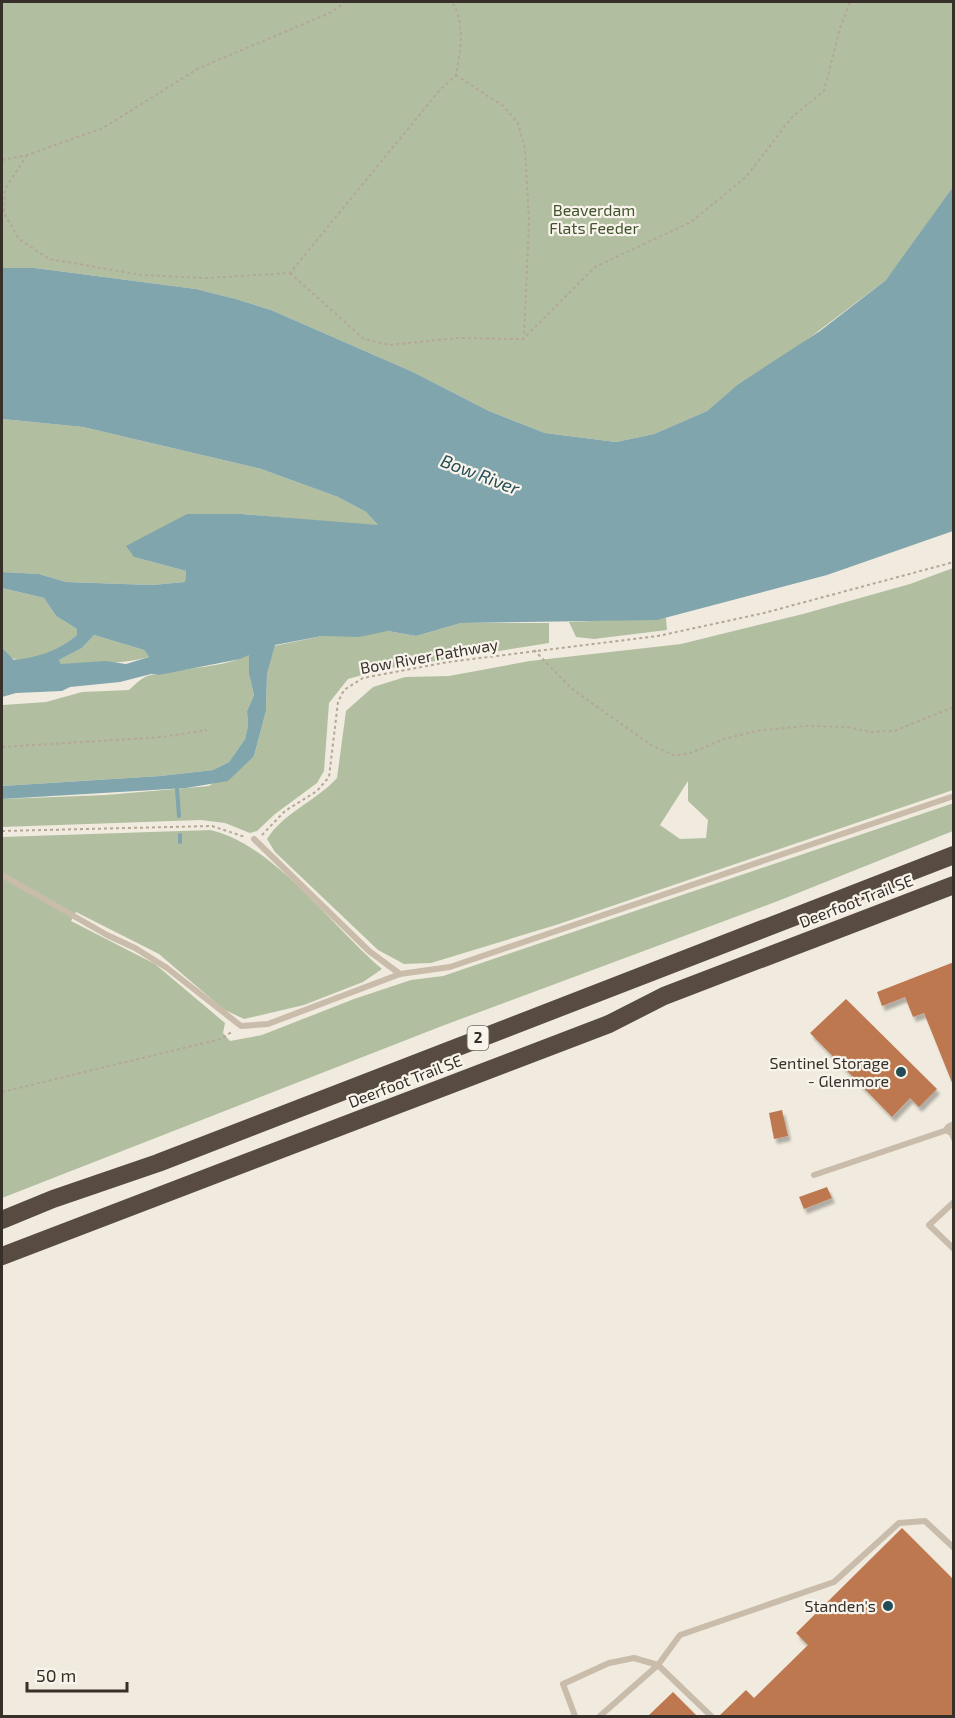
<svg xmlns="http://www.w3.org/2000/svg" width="955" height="1718" font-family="'Exo 2',sans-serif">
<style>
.green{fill:#b1bfa0;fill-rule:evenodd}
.water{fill:#80a5ac;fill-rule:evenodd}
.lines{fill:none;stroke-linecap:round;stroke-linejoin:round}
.stream{stroke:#80a5ac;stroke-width:4}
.building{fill:#be7850;filter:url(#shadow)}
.path{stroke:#b4a796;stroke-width:2;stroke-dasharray:3 3;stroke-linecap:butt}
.lane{stroke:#c9bcab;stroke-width:6}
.street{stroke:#c9bcab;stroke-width:12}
.highway{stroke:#574b42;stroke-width:18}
.poi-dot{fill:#224c56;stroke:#f9f4eb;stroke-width:2}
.labels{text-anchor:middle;stroke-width:4.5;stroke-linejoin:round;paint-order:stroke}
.shield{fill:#f9f4eb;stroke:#716b64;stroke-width:1.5}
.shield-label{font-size:15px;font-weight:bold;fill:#37302a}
.park-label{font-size:16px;fill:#42542f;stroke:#f9f4eb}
.street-label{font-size:16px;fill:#37302a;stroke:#f9f4eb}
.poi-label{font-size:16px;fill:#37302a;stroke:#f9f4eb;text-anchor:end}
.water-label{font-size:18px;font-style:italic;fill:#224c56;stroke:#f9f4eb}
</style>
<defs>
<filter id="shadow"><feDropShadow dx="3" dy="5" stdDeviation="1.5" flood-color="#0004"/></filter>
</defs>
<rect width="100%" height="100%" fill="#f1ebdf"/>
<g class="green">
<polygon points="2,2 953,2 953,187 939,211 886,280 792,351 737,385 707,411 654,434 616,442 545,433 489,411 413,372 271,310 236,299 196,289 35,268 2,268"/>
<polygon points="2,419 83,427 261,469 338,497 366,512 379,526 242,514 134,557 186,571 185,582 152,585 66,582 39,574 2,572"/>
<path d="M953,568V790L559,924L431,963L404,964L378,950L275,852L267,839C284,812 315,802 337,778L346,711L373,687L405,677L449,676L530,661L681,644L803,614L910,584ZM688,781V801L708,820L706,838L680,839L660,825Z"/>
<path d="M2,588L44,598L56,616L77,629V635C65,645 28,668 12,658C8,656 4,651 2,648Z"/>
<polygon points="666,618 667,630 594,639 576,637 569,622"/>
<polygon points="461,623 549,623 549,643 384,669 348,679 329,703 324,771 317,783 275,814 257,831 250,833 225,823 201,820 2,827 2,799 106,795 209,786 254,756 266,711 267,674 274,646 322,636 388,631 416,636"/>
<path d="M94,635L144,650L149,657C121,665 91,663 61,665L59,660L82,648Z"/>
<path d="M250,654L249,674L254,695L247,711L248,726L245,739L229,762L213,770L160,776L2,786L3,705L46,702L82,692L129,690C139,681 145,673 159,675C188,666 222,669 250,654Z"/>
<path d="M954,803L953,831L778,901L442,1026L2,1198V837L210,830C274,844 332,927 382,969L363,982L304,1005L244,1019L223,1009L159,954L76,912L71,921L155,964L225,1023L223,1033L230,1041L262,1035L354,999L411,980L443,976L505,955Z"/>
</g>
<path class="water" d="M953,187V531L827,575L657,620L461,623L416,636L388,631L359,637L322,636L275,645L267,674L266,711L254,756L228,781L186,788L2,799V786L160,776L213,770L229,762L245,739L248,726L247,711L254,695L249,674V655L240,659L159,675L151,674L120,682L70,687L62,691L16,693L2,697V648L14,660C40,657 57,651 77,635V629L56,616L44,598L2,588V572L39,574L66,582L152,585L185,582L186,571L134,557L126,546L187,514H242L378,525L366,512L338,497L261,469L83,427L2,419V268H35L196,289L236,299L271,310L413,372L489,411L545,433L616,442L654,434L707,411L737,385L820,331L886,280ZM94,635L144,650L149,657L126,664L105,661L61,664L59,660L82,648Z"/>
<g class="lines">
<g class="stream">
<polyline points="177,789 179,816"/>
<polyline points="180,835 180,842"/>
</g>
</g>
<g class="building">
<polygon points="954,962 954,1085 953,1085 924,1013 913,1017 905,997 882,1006 877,992"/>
<polygon points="846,999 937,1089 919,1107 910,1098 892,1117 810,1033"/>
<polygon points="782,1110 788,1136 774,1139 769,1113"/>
<polygon points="827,1187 832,1198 804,1209 799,1197"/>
<polygon points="902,1528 954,1580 954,1716 719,1716 746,1690 754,1698 808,1645 796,1633"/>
<polygon points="673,1692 697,1716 648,1716"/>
</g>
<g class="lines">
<g class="path">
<polyline points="456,75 503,106 518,123 525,149 529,222 524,337"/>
<path d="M27,155L5,189L4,213L19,239L49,259L142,275L206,278L290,273L439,91L456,75C460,51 466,24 452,2"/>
<polyline points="2,160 27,155 103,128 199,68 332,12 345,2"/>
<polyline points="290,273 364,339 390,345 457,338 523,339 595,267 691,222 746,177 792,117 824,91 840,28 850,2"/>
<polyline points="534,650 572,689 651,745 673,755 688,754 724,739 756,731 805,726 848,727 871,732 894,731 954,707"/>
<polyline points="2,747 162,737 207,730"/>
<polyline points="2,831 212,826 245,837"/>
<polyline points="262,835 285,811 317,791 329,777 338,702 344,690 363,678 448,662 658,636 764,613 954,562"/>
<polyline points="2,1092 221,1039 233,1031"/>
</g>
<g class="lane">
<polyline points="254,839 369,951 400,974"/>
<polyline points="2,875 107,935 135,948 167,968 241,1026 268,1024 400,974 450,967 954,796"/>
<polyline points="814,1175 950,1129 954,1139"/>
<polyline points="954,1202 929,1225 954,1249"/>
<polyline points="575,1716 563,1684 609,1663 634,1658 658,1665"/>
<polyline points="600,1716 658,1665"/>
<polyline points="711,1716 658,1665 680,1635 834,1582 899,1523 925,1521 954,1548"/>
</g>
<polyline class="street" points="950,1129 954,1127"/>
<g class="highway">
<polyline points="2,1220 53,1199 158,1163 954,855"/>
<polyline points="2,1256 609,1024 664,996 954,885"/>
</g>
</g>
<g class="poi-dot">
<circle cx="901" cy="1072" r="6"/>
<circle cx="888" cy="1606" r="6"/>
</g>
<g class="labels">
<rect class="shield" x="467.5" y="1026" width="21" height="24" rx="4.5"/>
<g class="shield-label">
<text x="478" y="1043">2</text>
</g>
<g class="park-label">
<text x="594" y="216">Beaverdam<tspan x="594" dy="18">Flats Feeder</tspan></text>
</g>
<g class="street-label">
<text transform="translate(429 656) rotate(-10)" y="6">Bow River Pathway</text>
<text transform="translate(856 901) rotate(-21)" y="6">Deerfoot Trail SE</text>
<text transform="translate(405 1081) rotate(-21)" y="6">Deerfoot Trail SE</text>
</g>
<g class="poi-label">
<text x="889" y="1069">Sentinel Storage<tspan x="889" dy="18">- Glenmore</tspan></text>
<text x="876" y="1612">Standen's</text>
</g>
<g class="water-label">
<text transform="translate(480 475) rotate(21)" y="6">Bow River</text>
</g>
</g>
<rect width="955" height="1718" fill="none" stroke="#37302a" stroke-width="6"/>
<path d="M27 1682v9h100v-9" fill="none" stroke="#37302a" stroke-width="3"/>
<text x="36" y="1682" font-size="18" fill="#37302a" stroke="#f9f4eb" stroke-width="4.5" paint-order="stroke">50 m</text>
</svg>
